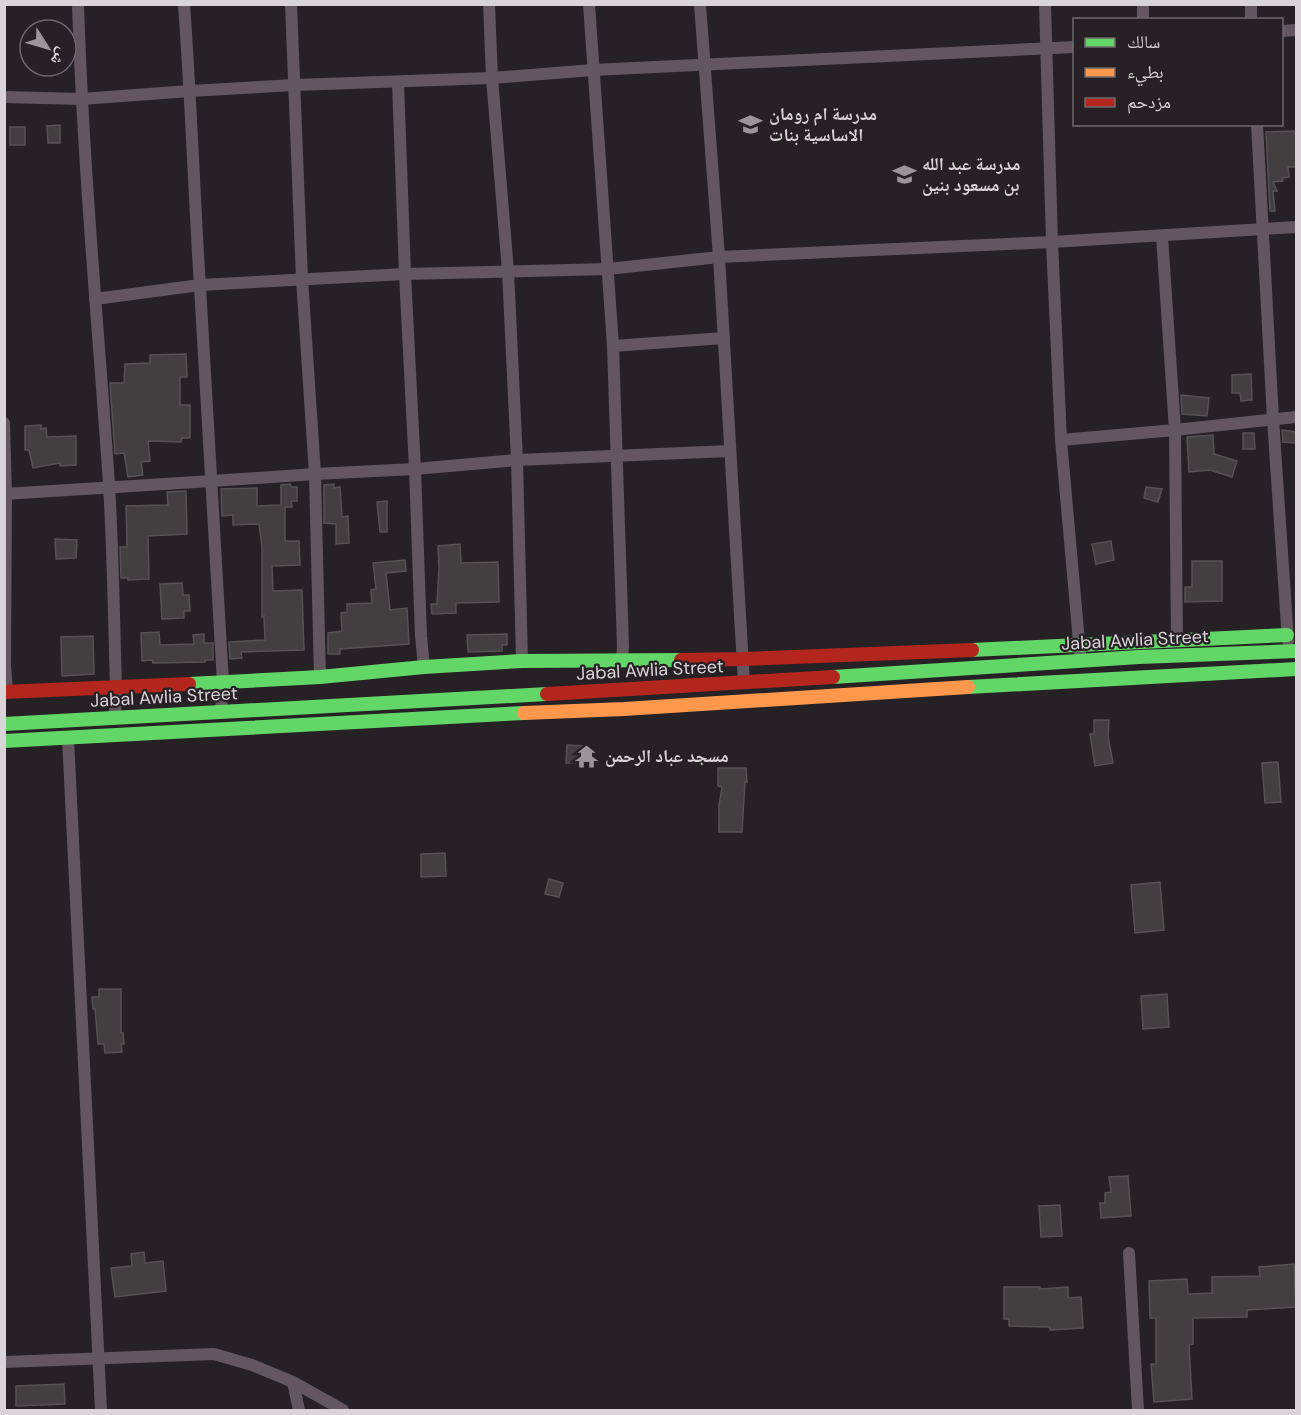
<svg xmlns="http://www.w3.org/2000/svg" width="1301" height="1415" font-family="'DM Sans','Noto Naskh Arabic',sans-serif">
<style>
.building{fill:#423f41;stroke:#555154;stroke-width:1.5}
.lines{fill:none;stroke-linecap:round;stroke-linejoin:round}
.street{stroke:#62565f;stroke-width:12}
.fast{stroke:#63d668;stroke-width:14}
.slow{stroke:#ff974d;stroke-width:14}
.jam{stroke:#b3261e;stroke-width:14}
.labels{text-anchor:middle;stroke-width:4.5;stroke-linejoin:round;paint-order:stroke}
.poi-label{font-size:18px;font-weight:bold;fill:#d9d4d7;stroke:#272025;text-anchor:start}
.street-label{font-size:18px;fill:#d9d4d7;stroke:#272025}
</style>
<rect width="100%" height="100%" fill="#262124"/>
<g class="building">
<polygon points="60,125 60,143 48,143 47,126"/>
<rect x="10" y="127" width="15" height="18"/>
<polygon points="1296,131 1296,167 1288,167 1289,177 1282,178 1283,181 1273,182 1277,191 1273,191 1275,211 1270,211 1266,132"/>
<polygon points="186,354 187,377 180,377 180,405 190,405 190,438 182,438 181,442 148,441 150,461 141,462 143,475 128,477 124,453 115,454 110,383 124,383 125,364 150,363 150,355"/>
<polygon points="1251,374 1252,400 1241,401 1240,393 1232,393 1232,375"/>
<polygon points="1181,395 1209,398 1207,416 1182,414"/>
<polygon points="41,425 41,429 46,428 47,437 76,436 76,465 60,466 60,463 33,468 29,450 25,450 25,426"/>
<polygon points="1282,430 1296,432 1296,443 1283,442"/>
<polygon points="1243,433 1254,433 1255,449 1243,449"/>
<polygon points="1213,435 1214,454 1237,461 1232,477 1210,470 1189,472 1187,437"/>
<polygon points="290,484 291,487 297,487 297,501 291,501 292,507 285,507 285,541 299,541 300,565 272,566 273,591 302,590 304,650 241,652 242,658 230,659 229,642 265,640 264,616 262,617 262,547 259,524 233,525 233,515 222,516 221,489 257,488 257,506 281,505 281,485"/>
<polygon points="334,484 334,488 340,487 342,517 348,516 349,543 336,544 336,524 324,523 324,485"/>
<polygon points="1146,487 1162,489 1158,502 1144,498"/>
<polygon points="186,491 187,534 148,536 149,579 128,580 128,578 121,578 120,547 127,547 127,544 126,506 168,505 167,492"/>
<polygon points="387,501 387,532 380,532 377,502"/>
<polygon points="55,539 77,540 76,558 56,559"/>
<polygon points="1111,541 1114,560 1096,564 1092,544"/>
<polygon points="460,544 461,563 498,562 499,602 456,603 456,613 432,614 431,604 437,604 439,568 438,546"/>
<polygon points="405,560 406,571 386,573 390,610 407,608 409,644 340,649 340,654 328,654 328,633 342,631 341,613 347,612 347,604 372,603 371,590 376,589 373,563"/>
<polygon points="1192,561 1222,561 1222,601 1185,602 1185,587 1192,587"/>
<polygon points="182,583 183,595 189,595 190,611 184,611 184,618 162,619 160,584"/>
<polygon points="159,632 160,645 194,644 193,635 204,634 204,643 213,643 213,660 205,660 205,662 153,663 152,660 142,661 141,633"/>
<polygon points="507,634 507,645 502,645 502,651 468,652 467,635"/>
<polygon points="93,636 94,674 62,676 61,637"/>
<polygon points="1094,720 1109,720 1108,737 1113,763 1095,766 1090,734 1094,734"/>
<polygon points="567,745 584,746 583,763 566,763"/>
<polygon points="1278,762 1281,802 1265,803 1262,763"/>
<polygon points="718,768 746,768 747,782 745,782 742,832 719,832 719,805 722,787 718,786"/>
<polygon points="445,853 446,876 421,877 421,854"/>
<polygon points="549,879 563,883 559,897 545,894"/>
<polygon points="1160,882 1164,930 1135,933 1131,885"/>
<polygon points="99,989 121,989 121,1033 123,1033 124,1044 121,1044 122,1052 105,1053 104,1044 98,1044 95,1009 93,1009 92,997 99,997"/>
<polygon points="1167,994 1169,1027 1143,1029 1141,996"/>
<polygon points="1128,1176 1131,1216 1101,1218 1100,1203 1105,1203 1105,1193 1111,1192 1109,1177"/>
<polygon points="1060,1205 1062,1236 1041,1237 1039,1206"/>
<polygon points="144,1252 145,1263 163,1261 166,1291 115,1297 111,1268 132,1266 131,1254"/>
<polygon points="1294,1264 1296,1307 1247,1310 1247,1317 1193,1318 1193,1344 1189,1345 1192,1399 1154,1402 1151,1364 1156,1364 1156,1318 1150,1318 1149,1281 1187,1279 1188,1294 1212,1293 1212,1277 1260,1276 1259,1267"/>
<polygon points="1004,1287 1040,1287 1040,1289 1068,1287 1068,1298 1081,1297 1083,1328 1050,1330 1050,1327 1009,1326 1009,1319 1004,1319"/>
<polygon points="64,1384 65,1404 16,1406 16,1386"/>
</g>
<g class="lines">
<g class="street">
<path d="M78,4C83,165 98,324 109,484C113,552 114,620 116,688L115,718"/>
<path d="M184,4C191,99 194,193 200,287C208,419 216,551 223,683L221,712"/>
<polyline points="291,4 302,279 315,474 320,677"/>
<polyline points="489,4 492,78 508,271 517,460 522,661"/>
<polyline points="589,4 613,346 623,646 622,660"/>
<polyline points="700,4 719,257 744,683"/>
<polyline points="1045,4 1052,242 1061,440 1080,653"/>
<polyline points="1143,4 1143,20"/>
<polyline points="1251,4 1251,20"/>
<polyline points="1282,31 1296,30"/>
<polyline points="398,82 405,274 415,469 421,636 424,667"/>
<polyline points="4,97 81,99 190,91 295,85 492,78 593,70 1074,47"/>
<polyline points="1257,124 1273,419 1288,641"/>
<polyline points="1162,236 1175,430 1177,641"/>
<polyline points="95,299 200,285 405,274 608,269 719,257 1052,242 1296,227"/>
<polyline points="613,346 724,338"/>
<polyline points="4,423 6,494 5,665 7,692"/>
<polyline points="1061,440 1175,430 1296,417"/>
<polyline points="4,494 212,481 315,474 415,469 517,460 730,451"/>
<polyline points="68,738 101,1410"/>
<polyline points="1129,1253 1138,1410"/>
<polyline points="4,1362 214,1354 252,1365 293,1382 343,1410"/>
<polyline points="293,1382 299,1410"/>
</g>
<g class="fast">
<polyline points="972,650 1287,635"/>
<polyline points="833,677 1139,657 1296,651"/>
<polyline points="189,684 320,677 424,667 522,661 681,660"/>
<polyline points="968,687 1296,669"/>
<polyline points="4,724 547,694"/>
<polyline points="4,741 524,713"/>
</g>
<polyline class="slow" points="524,713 624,709 968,687"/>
<g class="jam">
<polyline points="681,660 743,659 972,650"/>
<polyline points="4,692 189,684"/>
<polyline points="547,694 833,677"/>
</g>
</g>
<defs>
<symbol id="school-bare" viewBox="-9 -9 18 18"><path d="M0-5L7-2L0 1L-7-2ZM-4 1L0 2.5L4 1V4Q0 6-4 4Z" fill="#9a9598" stroke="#272025" stroke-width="2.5" paint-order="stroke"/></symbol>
<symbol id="temple-bare" viewBox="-9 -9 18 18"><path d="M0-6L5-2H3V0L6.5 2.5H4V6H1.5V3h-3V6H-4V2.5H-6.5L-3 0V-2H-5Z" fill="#9a9598" stroke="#272025" stroke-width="2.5" paint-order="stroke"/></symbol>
</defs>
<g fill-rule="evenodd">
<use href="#school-bare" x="734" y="108" width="33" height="33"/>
<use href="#school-bare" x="888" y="158" width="33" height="33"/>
<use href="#temple-bare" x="570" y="740" width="33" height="33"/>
</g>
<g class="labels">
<g class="poi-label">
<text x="769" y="120">مدرسة ام رومان<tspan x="769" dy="21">الاساسية بنات</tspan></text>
<text x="922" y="170">مدرسة عبد الله<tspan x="922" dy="21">بن مسعود بنين</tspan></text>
<text x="605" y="762">مسجد عباد الرحمن</text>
</g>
<g class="street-label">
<text transform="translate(1135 640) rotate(-3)" y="6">Jabal Awlia Street</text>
<text transform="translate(650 670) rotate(-3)" y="6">Jabal Awlia Street</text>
<text transform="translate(164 697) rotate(-3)" y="6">Jabal Awlia Street</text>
</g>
</g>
<rect width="1301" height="1415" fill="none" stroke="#d9d4d7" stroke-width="12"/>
<rect x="1073" y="18" width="210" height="108" fill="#272025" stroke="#6e686c" stroke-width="1.5"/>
<rect x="1085" y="38" width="30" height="9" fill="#63d668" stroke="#6e686c" stroke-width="1.5"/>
<text x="1127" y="48" font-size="18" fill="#d9d4d7">سالك</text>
<rect x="1085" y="68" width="30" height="9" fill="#ff974d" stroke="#6e686c" stroke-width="1.5"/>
<text x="1127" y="78" font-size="18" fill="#d9d4d7">بطيء</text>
<rect x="1085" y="98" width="30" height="9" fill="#b3261e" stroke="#6e686c" stroke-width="1.5"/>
<text x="1127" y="108" font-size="18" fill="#d9d4d7">مزدحم</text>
<g transform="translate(48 48) rotate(127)"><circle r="28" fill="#272025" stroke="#6e686c" stroke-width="1.5"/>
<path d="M0-4.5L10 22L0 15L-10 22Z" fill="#9a9598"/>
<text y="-9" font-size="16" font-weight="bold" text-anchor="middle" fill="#d9d4d7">ش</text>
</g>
</svg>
